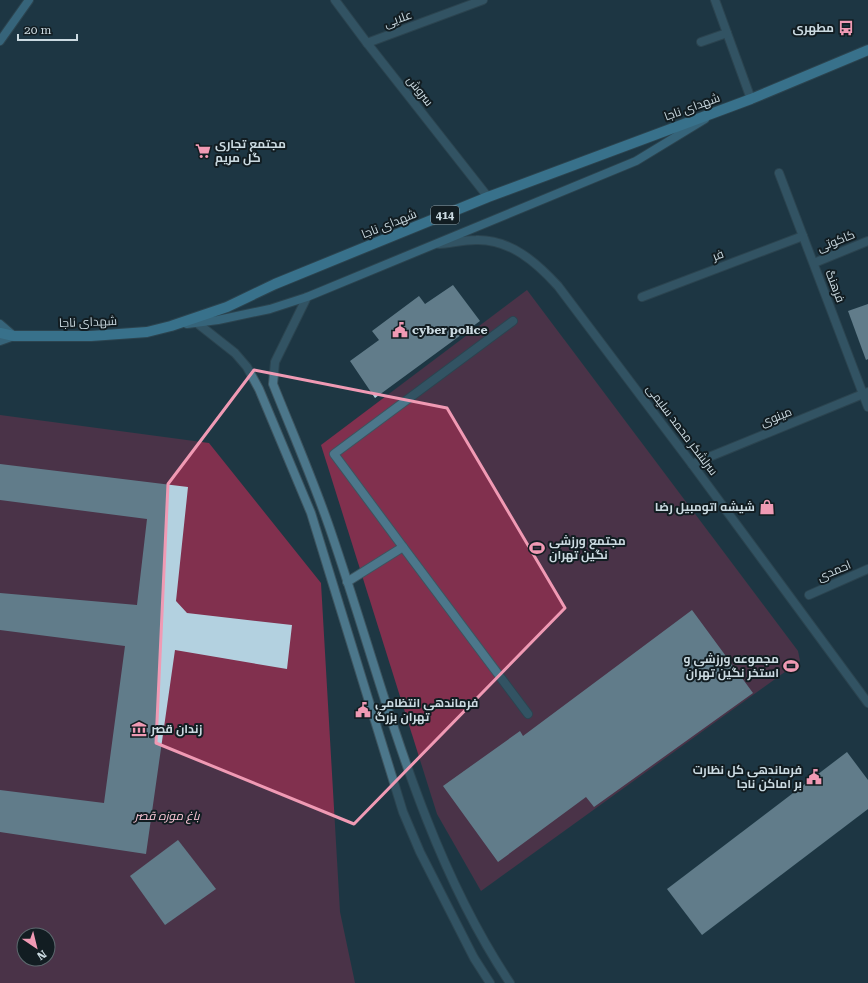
<svg xmlns="http://www.w3.org/2000/svg" width="868" height="983" font-family="'Roboto Serif',Cairo,serif">
<style>
.green{fill:#81304e;fill-rule:evenodd}
.building{fill:#b3d1e0}
.lines{fill:none;stroke-linecap:round;stroke-linejoin:round}
.service-casing{stroke:#3d545f;stroke-width:10}
.minor-casing{stroke:#3d545f;stroke-width:10}
.secondary-casing{stroke:#3d545f;stroke-width:10}
.primary-casing{stroke:#3d545f;stroke-width:12}
.service{stroke:#4c778b;stroke-width:8}
.minor{stroke:#4c778b;stroke-width:8}
.secondary{stroke:#559cbc;stroke-width:8}
.primary{stroke:#5ab9e2;stroke-width:10}
.marked{fill:none;stroke:#f09ab4;stroke-width:3;stroke-linejoin:round}
.labels{text-anchor:middle;stroke-width:4;stroke-linejoin:round;paint-order:stroke}
.shield{fill:#121d22;stroke:#94a1a8;stroke-width:1}
.shield-label{font-size:11px;font-weight:bold;fill:#cbdae1}
.street-label{font-size:12px;fill:#cbdae1;stroke:#121d22}
.poi-label{font-size:12px;font-weight:bold;fill:#cbdae1;stroke:#121d22;text-anchor:start}
.park-label{font-size:12px;font-style:italic;fill:#fec9d8;stroke:#121d22}
</style>
<rect width="100%" height="100%" fill="#1e3743"/>
<g class="green">
<polygon points="527,290 798,651 800,661 481,891 437,814 321,445"/>
<path d="M0,415L209,443L321,583L340,912L355,983H0ZM24,935H48V959H24Z"/>
</g>
<g class="building">
<polygon points="453,285 480,321 375,398 350,361 379,340 372,331 419,296 425,304"/>
<polygon points="868,304 868,359 866,360 848,311"/>
<polygon points="0,464 188,487 176,601 187,613 292,625 287,669 175,650 146,854 0,832 0,790 104,803 125,646 0,630 0,593 137,605 147,519 0,500"/>
<polygon points="692,610 753,693 594,807 586,797 498,862 443,786 520,731 523,736"/>
<polygon points="847,752 868,780 868,809 702,935 667,889"/>
<polygon points="178,840 216,889 165,925 130,876"/>
</g>
<g class="lines">
<defs>
<g id="service">
<path d="M307,297L275,362L273,384C293,434 315,484 332,535C384,687 420,848 510,983"/>
<polyline points="197,323 235,353 247,367 259,389 311,513 403,812 420,852 474,958 490,983"/>
<polyline points="403,547 334,454 513,321"/>
<polyline points="347,582 403,547 528,714"/>
<polyline points="809,595 868,569"/>
</g>
<g id="minor">
<polyline points="335,0 367,43 488,197"/>
<polyline points="715,0 751,99"/>
<polyline points="701,42 727,33"/>
<polyline points="367,43 483,0"/>
<polyline points="779,173 868,407"/>
<path d="M439,244C451,243 464,240 476,240C510,239 536,262 558,286L692,464L868,703"/>
<polyline points="814,263 868,241"/>
<polyline points="642,297 803,236"/>
<polyline points="692,464 868,392"/>
</g>
<g id="secondary">
<polyline points="0,41 29,0"/>
<polyline points="0,324 14,336 0,341"/>
<polyline points="187,324 218,320 270,309 307,297 636,161 705,119"/>
</g>
<polyline id="primary" points="0,333 14,336 91,336 147,332 171,326 227,307 275,284 488,197 751,99 868,50"/>
</defs>
<use href="#service" class="service-casing"/>
<use href="#minor" class="minor-casing"/>
<use href="#secondary" class="secondary-casing"/>
<use href="#primary" class="primary-casing"/>
<use href="#service" class="service"/>
<use href="#minor" class="minor"/>
<use href="#secondary" class="secondary"/>
<use href="#primary" class="primary"/>
</g>
<path d="M0 0H868V983H0ZM254,370L447,408L565,608L354,824L156,743L168,484Z" fill="#1e3743" fill-opacity=".55" fill-rule="evenodd"/>
<path class="marked" d="M254,370L447,408L565,608L354,824L156,743L168,484Z"/>
<defs>
<symbol id="bus-bare" viewBox="-9 -9 18 18"><path d="M-5-6H5V4H4V6H2V4H-2V6H-4V4H-5ZM-3.5-4V0h7V-4ZM-3.5 1.2v1.5H-2V1.2ZM2 1.2v1.5H3.5V1.2Z" fill="#f09ab4" stroke="#121d22" stroke-width="2.5" paint-order="stroke"/></symbol>
<symbol id="supermarket-bare" viewBox="-9 -9 18 18"><path d="M-6-5.5h2.5l.6 2H6L4.5 2H-2.5L-4.4-4H-6ZM-1.5 3.2a1.3 1.3 0 1 0 .1 0ZM3 3.2a1.3 1.3 0 1 0 .1 0Z" fill="#f09ab4" stroke="#121d22" stroke-width="2.5" paint-order="stroke"/></symbol>
<symbol id="civic-bare" viewBox="-9 -9 18 18"><path d="M-.6-6.5H3V-4.5H.6V-3L4-1V1h2V6H-6V1h2V-1L-.6-3ZM-1.2 2.5V6h2.4V2.5Z" fill="#f09ab4" stroke="#121d22" stroke-width="2.5" paint-order="stroke"/></symbol>
<symbol id="shop-bare" viewBox="-9 -9 18 18"><path d="M-5-2.5h2.3a2.7 3.5 0 0 1 5.4 0H5L5.5 6h-11ZM-1.5-2.5h3a1.5 2.3 0 0 0-3 0Z" fill="#f09ab4" stroke="#121d22" stroke-width="2.5" paint-order="stroke"/></symbol>
<symbol id="stadium-bare" viewBox="-9 -9 18 18"><path d="M0-5a6.5 5 0 1 0 0 10a6.5 5 0 1 0 0-10ZM-3.5-1.8h7v3.6h-7Z" fill="#f09ab4" stroke="#121d22" stroke-width="2.5" paint-order="stroke"/></symbol>
<symbol id="museum-bare" viewBox="-9 -9 18 18"><path d="M0-6L6-3V-2H-6V-3ZM-5-1h2V3h-2ZM-1-1h2V3h-2ZM3-1h2V3H3ZM-6 4H6V6H-6Z" fill="#f09ab4" stroke="#121d22" stroke-width="2.5" paint-order="stroke"/></symbol>
</defs>
<g fill-rule="evenodd">
<use href="#bus-bare" x="835" y="17" width="22" height="22"/>
<use href="#supermarket-bare" x="192" y="140" width="22" height="22"/>
<use href="#civic-bare" x="389" y="319" width="22" height="22"/>
<use href="#shop-bare" x="756" y="496" width="22" height="22"/>
<use href="#stadium-bare" x="526" y="537" width="22" height="22"/>
<use href="#stadium-bare" x="780" y="655" width="22" height="22"/>
<use href="#civic-bare" x="352" y="699" width="22" height="22"/>
<use href="#museum-bare" x="128" y="718" width="22" height="22"/>
<use href="#civic-bare" x="803" y="766" width="22" height="22"/>
</g>
<g class="labels">
<rect class="shield" x="431" y="206" width="28" height="18" rx="3"/>
<g class="shield-label">
<text x="445" y="219">414</text>
</g>
<g class="street-label">
<text transform="translate(398 19) rotate(-20)" y="4">علایی</text>
<text transform="translate(420 91) rotate(52)" y="4">سروش</text>
<text transform="translate(692 107) rotate(-20)" y="4">شهدای ناجا</text>
<text transform="translate(389 224) rotate(-22)" y="4">شهدای ناجا</text>
<text transform="translate(836 241) rotate(-22)" y="4">کاکوتی</text>
<text transform="translate(718 255) rotate(-21)" y="4">فر</text>
<text transform="translate(835 286) rotate(69)" y="4">فرهنگ</text>
<text transform="translate(88 322) rotate(-2)" y="4">شهدای ناجا</text>
<text transform="translate(776 417) rotate(-22)" y="4">مینوی</text>
<text transform="translate(682 430) rotate(53)" y="4">سرلشکر محمد سلیمی</text>
<text transform="translate(834 571) rotate(-23)" y="4">احمدی</text>
</g>
<g class="poi-label">
<text x="834" y="32" text-anchor="end">مطهری</text>
<text x="215" y="148">مجتمع تجاری<tspan x="215" dy="14">گل مریم</tspan></text>
<text x="412" y="334">cyber police</text>
<text x="755" y="511" text-anchor="end">شیشه اتومبیل رضا</text>
<text x="549" y="545">مجتمع ورزشی<tspan x="549" dy="14">نگین تهران</tspan></text>
<text x="779" y="663" text-anchor="end">مجموعه ورزشی و<tspan x="779" dy="14">استخر نگین تهران</tspan></text>
<text x="375" y="707">فرماندهی انتظامی<tspan x="375" dy="14">تهران بزرگ</tspan></text>
<text x="151" y="733">زندان قصر</text>
<text x="802" y="774" text-anchor="end">فرماندهی کل نظارت<tspan x="802" dy="14">بر اماکن ناجا</tspan></text>
</g>
<g class="park-label">
<text x="167" y="820">باغ موزه قصر</text>
</g>
</g>
<g transform="translate(36 947) rotate(145)"><circle r="19" fill="#121d22" stroke="#5c696e"/>
<path d="M0-3L7 15L0 10L-7 15Z" fill="#f09ab4"/>
<text y="-6" font-size="11" font-weight="bold" text-anchor="middle" fill="#cbdae1">N</text>
</g>
<path d="M18 34v6h59v-6" fill="none" stroke="#cbdae1" stroke-width="2"/>
<text x="24" y="34" font-size="12" fill="#cbdae1" stroke="#121d22" stroke-width="3" paint-order="stroke">20 m</text>
</svg>
